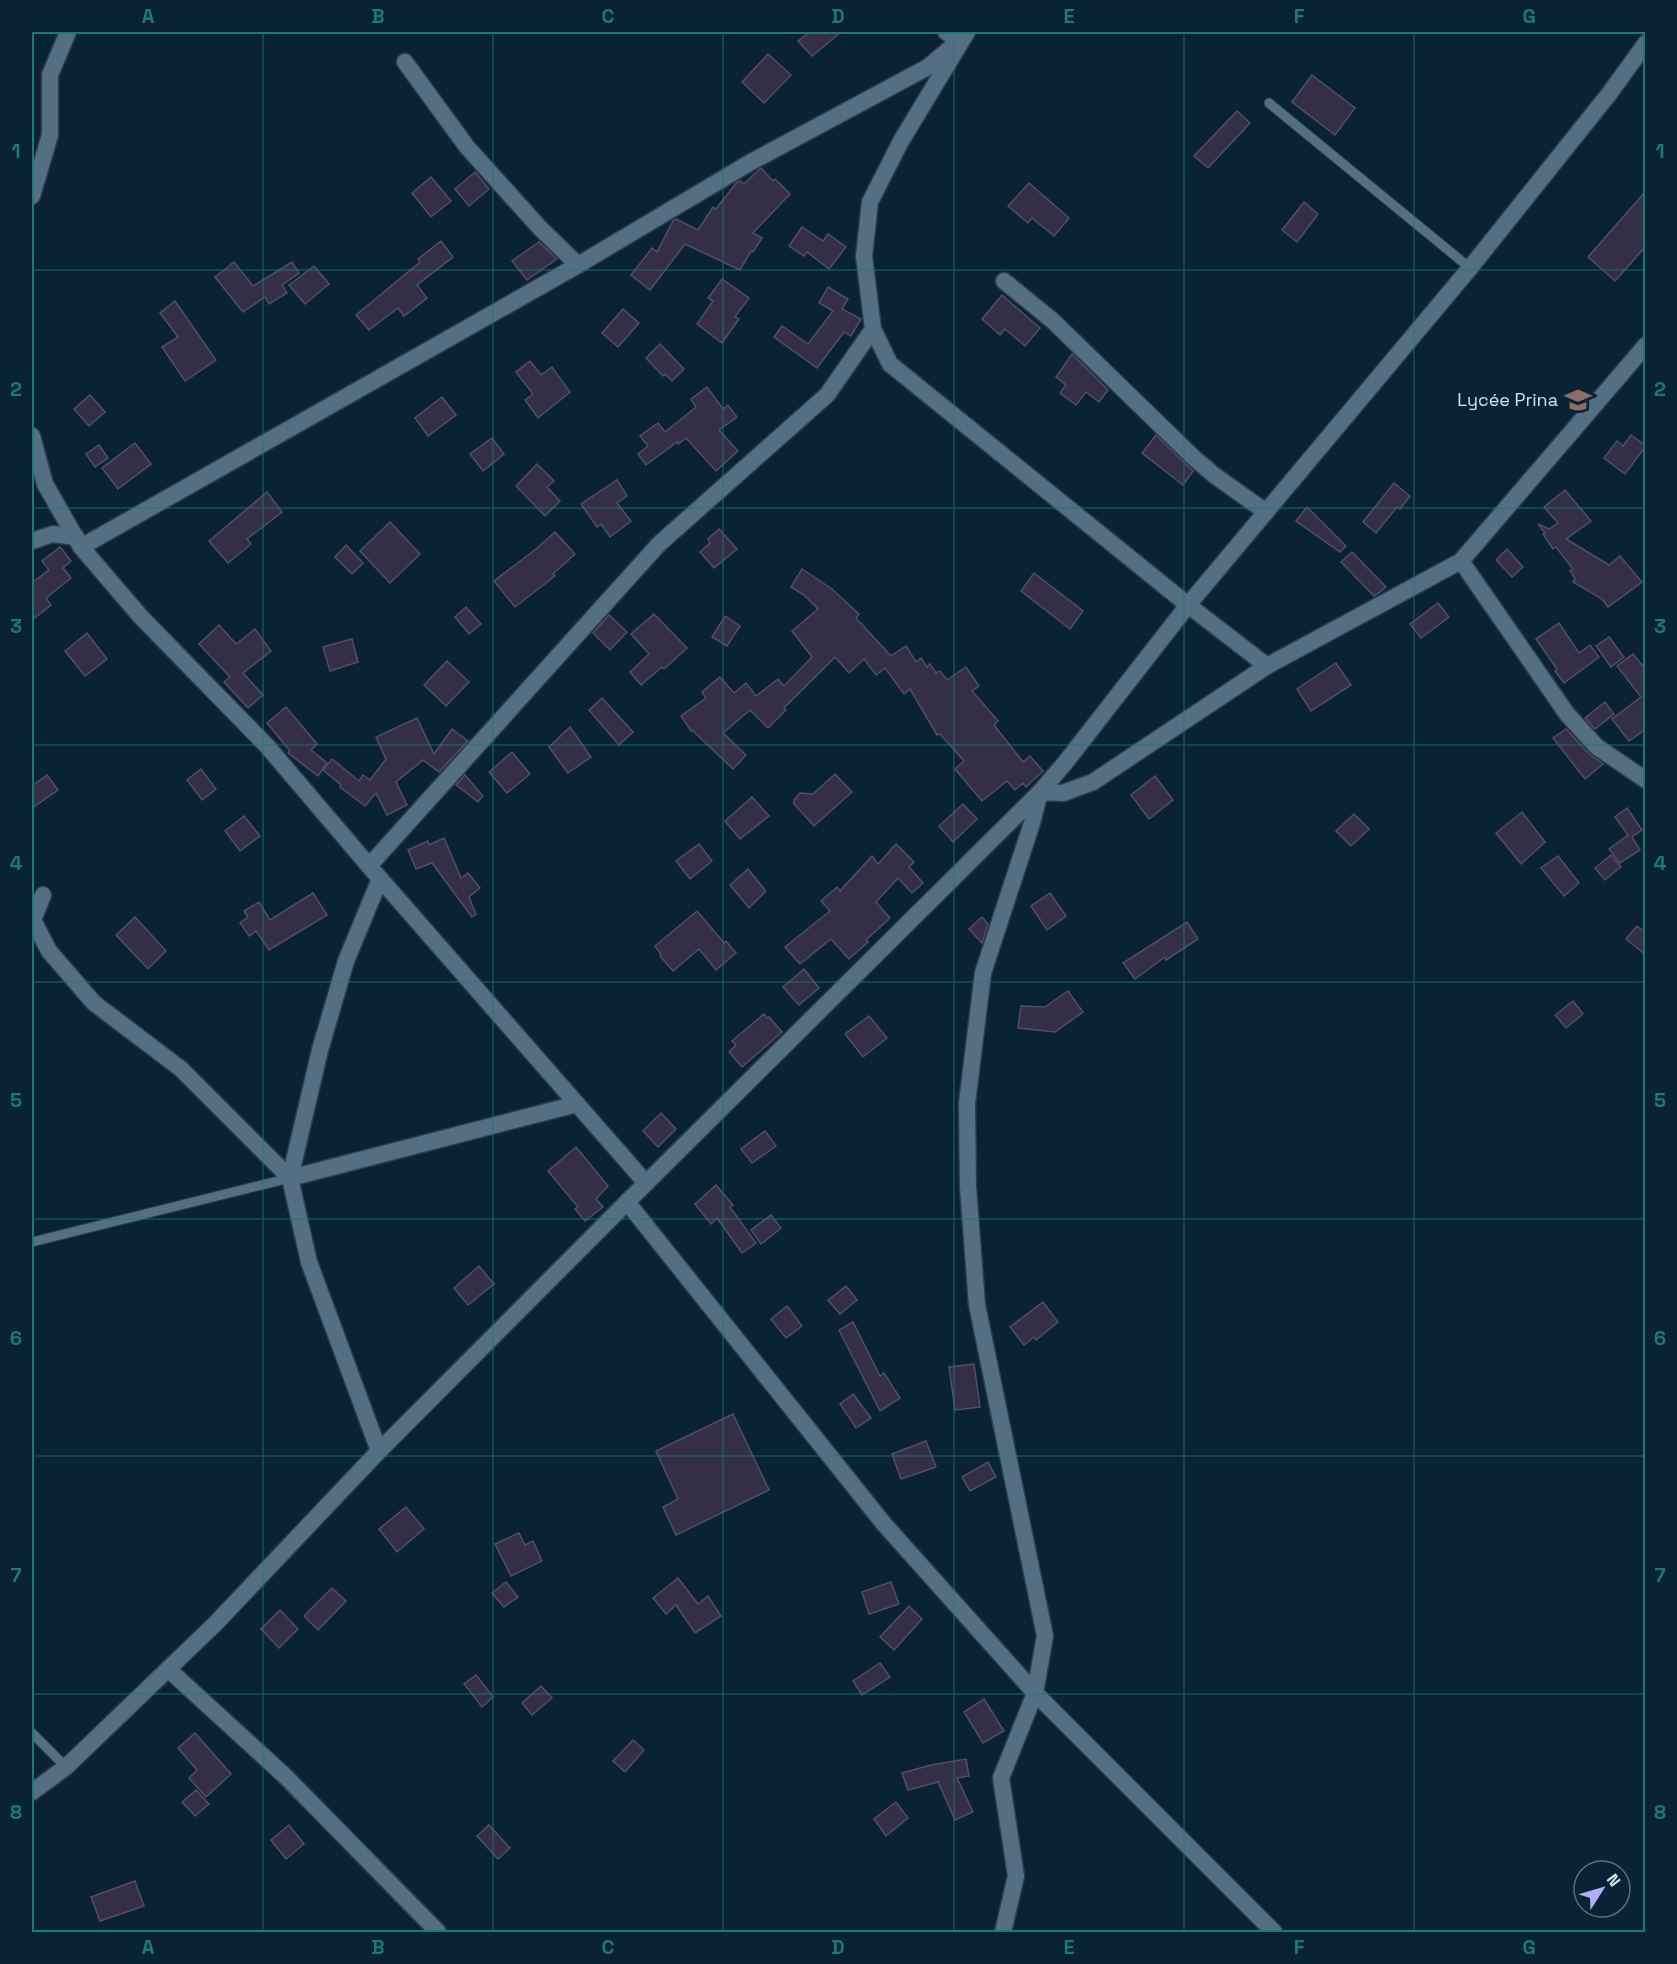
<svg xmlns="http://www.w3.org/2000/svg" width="1677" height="1964" font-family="'Space Grotesk',sans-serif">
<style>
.building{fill:#342e47;stroke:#534d68;stroke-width:1.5}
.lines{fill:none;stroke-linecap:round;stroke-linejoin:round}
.service-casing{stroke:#2e3b49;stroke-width:11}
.minor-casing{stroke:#2e3b49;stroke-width:19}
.tertiary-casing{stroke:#2e3b49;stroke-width:19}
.service{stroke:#546f83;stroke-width:9}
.minor{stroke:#546f83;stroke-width:16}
.tertiary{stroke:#546f83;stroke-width:16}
.grid{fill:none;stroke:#197b74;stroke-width:1.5;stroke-opacity:0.55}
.labels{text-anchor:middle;stroke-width:4.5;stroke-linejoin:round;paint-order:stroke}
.poi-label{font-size:18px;fill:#d2e1ec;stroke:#0a2334;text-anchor:end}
.neatline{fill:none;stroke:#197b74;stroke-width:2}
.grid-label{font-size:20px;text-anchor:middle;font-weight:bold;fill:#197b74}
</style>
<rect width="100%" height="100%" fill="#0a2334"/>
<g class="building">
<polygon points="809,32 841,32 812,56 798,41"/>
<polygon points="768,54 791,75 764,103 742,82"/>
<polygon points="1312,75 1355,108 1335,135 1292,102"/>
<polygon points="1237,111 1250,123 1208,168 1194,156"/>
<polygon points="761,168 773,181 775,179 790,194 753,233 762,238 753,252 751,251 740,270 685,244 650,290 631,275 652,248 657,252 673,221 676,219 698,230 713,207 716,209 736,183 740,181 744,184"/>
<polygon points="475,172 489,189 469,206 455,189"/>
<polygon points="431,177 451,201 431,217 412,193"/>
<polygon points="1029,183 1069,218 1054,236 1032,218 1028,223 1008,206"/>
<polygon points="1646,191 1646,246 1615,281 1588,257"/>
<polygon points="1304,202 1318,214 1297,242 1282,230"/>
<polygon points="802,227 823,241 828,234 846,247 829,269 807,252 804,256 789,246"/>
<polygon points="441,241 453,257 417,285 427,298 404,316 398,308 369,330 356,315 420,262 418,259"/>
<polygon points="539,242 557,259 527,280 512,261"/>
<polygon points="234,262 253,286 292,262 299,273 282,285 287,293 269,304 265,297 243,312 215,277"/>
<polygon points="314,266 329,284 305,304 289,285"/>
<polygon points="722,279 749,298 735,317 739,319 722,343 697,324 713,301 708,298"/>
<polygon points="828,287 848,299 842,309 861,319 851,336 844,332 817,368 774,337 782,326 808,344 833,311 819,303"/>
<polygon points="1002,295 1040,328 1025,346 1005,329 1000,335 982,319"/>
<polygon points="175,301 216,360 185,381 162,347 178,337 160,313"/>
<polygon points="623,309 639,323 618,347 602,333"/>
<polygon points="660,344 684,369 672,381 665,374 663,376 646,358"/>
<polygon points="1072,354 1108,390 1099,402 1086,392 1076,405 1060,393 1066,385 1056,377"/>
<polygon points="530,361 541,375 552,367 570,392 538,418 525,400 533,394 516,372"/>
<polygon points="707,387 723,409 728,405 737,417 719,430 738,451 716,471 686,438 678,444 677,442 646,465 638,454 648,446 640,436 658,423 665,432 696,407 691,399"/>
<polygon points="90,395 105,412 89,426 74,409"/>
<polygon points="442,397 456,415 428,436 415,418"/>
<polygon points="1156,435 1193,471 1183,485 1142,453"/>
<polygon points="1631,435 1646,446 1625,474 1604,458 1617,441 1623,446"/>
<polygon points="492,438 504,454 483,471 470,454"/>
<polygon points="135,443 151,464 118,489 102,468"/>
<polygon points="99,445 108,458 95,467 86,454"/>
<polygon points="537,464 554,481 547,487 560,501 545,516 516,486"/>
<polygon points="617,480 627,496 617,503 631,521 610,537 601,524 597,527 581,504"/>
<polygon points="1394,483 1410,496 1400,509 1397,507 1376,533 1363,522"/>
<polygon points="1565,490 1591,521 1566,539 1609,565 1620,556 1642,582 1608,607 1602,599 1573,582 1575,578 1570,571 1573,569 1556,547 1553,549 1543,534 1545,533 1538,524 1549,529 1558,523 1544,507"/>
<polygon points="267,492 282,512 247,539 251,544 228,563 209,541"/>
<polygon points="1307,507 1346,546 1340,552 1296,521"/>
<polygon points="390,522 420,554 390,583 360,551"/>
<polygon points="719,529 737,549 714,568 700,552 710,543 708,539"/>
<polygon points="555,532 575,554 553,574 555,576 515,607 494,581 536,549"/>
<polygon points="346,545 363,563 352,574 335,557"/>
<polygon points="60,547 71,561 63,568 71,578 46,598 51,605 32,620 32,579 34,581 49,570 42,561"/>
<polygon points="1507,549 1523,567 1512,577 1496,560"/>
<polygon points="1352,552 1386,587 1379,593 1374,596 1341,562"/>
<polygon points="802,569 832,589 859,614 856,618 891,656 906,646 916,662 921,658 927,667 930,664 936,673 940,671 947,680 966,667 979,686 972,691 998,721 994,725 1023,762 1030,756 1043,771 1026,787 1023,783 1015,790 1007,781 982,801 955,769 964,761 940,734 937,735 910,689 904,694 885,668 876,675 864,659 849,673 835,657 784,708 786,710 768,728 750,710 723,733 746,755 733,769 692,730 691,731 681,716 706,698 702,692 720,677 734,693 746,683 756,696 778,679 784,686 812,657 792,631 818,609 804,595 791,587"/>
<polygon points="1034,573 1083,611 1070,629 1021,591"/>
<polygon points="1438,603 1449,617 1421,638 1410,624"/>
<polygon points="466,607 481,624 469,634 455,617"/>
<polygon points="654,614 687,648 664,669 662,667 641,685 630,672 649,654 631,634"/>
<polygon points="609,615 627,632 610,650 593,633"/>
<polygon points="725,616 740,626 727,646 712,637"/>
<polygon points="1559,623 1579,653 1590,645 1599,657 1564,683 1555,671 1557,669 1536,639"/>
<polygon points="219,625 236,644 255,629 271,651 243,673 263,695 248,708 224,682 230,677 199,644"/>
<polygon points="87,633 107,659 85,676 65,651"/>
<polygon points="1609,637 1624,657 1611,667 1596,646"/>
<polygon points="352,639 358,662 330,671 323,647"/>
<polygon points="1633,654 1646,670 1646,729 1629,741 1612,719 1641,697 1617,666"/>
<polygon points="447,661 469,682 446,706 424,685"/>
<polygon points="1336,663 1351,685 1311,711 1297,689"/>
<polygon points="602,698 633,732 619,745 589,710"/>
<polygon points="1605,702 1614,714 1595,729 1585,718"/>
<polygon points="286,707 317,744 311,750 327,763 318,776 288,753 290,751 267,723"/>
<polygon points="417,718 434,754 452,729 468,741 439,772 423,760 396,782 407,805 387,815 376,793 365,806 340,787 341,785 323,770 332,759 359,781 363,775 370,780 386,759 376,737"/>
<polygon points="570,727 591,757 568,773 549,747"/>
<polygon points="1566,729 1589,754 1603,764 1585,779 1553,738"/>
<polygon points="512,752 530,774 507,793 489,772"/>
<polygon points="201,769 216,789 202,800 187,780"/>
<polygon points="835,774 852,792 814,826 794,804 794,800 800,793 813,794"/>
<polygon points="47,775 58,790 32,808 32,786"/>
<polygon points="465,775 483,796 478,802 456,785"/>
<polygon points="1155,776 1173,800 1149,819 1131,795"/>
<polygon points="752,797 769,816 740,839 725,821"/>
<polygon points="963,804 977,819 953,842 939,826"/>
<polygon points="1627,808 1642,830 1632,837 1640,850 1620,863 1609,849 1628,835 1615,817"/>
<polygon points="1522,812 1545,842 1521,864 1496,833"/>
<polygon points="1354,814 1369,829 1351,846 1336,831"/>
<polygon points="244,816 260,836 240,851 225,831"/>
<polygon points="444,838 461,878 468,873 480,888 469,897 476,914 472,917 432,863 416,869 408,850 428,841 429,845"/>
<polygon points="699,844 712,861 690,879 676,861"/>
<polygon points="896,844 914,862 909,867 923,883 912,893 898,878 876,902 890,918 866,940 868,942 849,959 831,939 800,964 785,947 830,911 821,901 837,887 840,891 872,856 878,864"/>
<polygon points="1611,855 1621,867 1605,880 1595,868"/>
<polygon points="1558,856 1579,883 1564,896 1541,868"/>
<polygon points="748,869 765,890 765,892 749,908 730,885"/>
<polygon points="313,893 327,915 269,950 256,931 249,936 240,923 248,917 244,911 259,902 270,920"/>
<polygon points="1050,893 1066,916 1047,930 1031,906"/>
<polygon points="697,911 724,943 726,941 736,953 716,970 699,949 673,971 660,956 661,954 655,946"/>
<polygon points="135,917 166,951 148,969 116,935"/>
<polygon points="982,917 988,924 982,943 969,929"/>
<polygon points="1187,922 1198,939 1166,960 1165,957 1135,979 1123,963"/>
<polygon points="1637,926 1646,933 1646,955 1626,939"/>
<polygon points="804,969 819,988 799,1005 783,987"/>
<polygon points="1068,991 1083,1012 1055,1032 1018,1028 1021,1006 1045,1007"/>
<polygon points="1573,1001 1583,1014 1566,1028 1555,1015"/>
<polygon points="764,1014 767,1018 769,1017 782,1032 742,1067 729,1052 736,1045 732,1041"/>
<polygon points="869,1016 887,1038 863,1057 845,1034"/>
<polygon points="661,1113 676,1129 658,1147 643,1131"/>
<polygon points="765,1131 776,1146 752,1163 741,1149"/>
<polygon points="576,1147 608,1186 596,1199 603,1207 585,1221 575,1209 578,1207 548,1171"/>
<polygon points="716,1185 733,1205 730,1207 756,1243 742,1253 717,1218 711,1224 695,1204"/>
<polygon points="771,1215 781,1228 761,1244 751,1230"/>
<polygon points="479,1266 494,1284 468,1305 454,1288"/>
<polygon points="846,1286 857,1300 840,1314 828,1300"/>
<polygon points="1043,1302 1058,1322 1036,1340 1034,1337 1024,1345 1010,1327"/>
<polygon points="787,1306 802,1326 786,1338 771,1319"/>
<polygon points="853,1322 880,1376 884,1373 900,1398 880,1411 839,1330"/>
<polygon points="974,1364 980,1407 955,1410 949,1367"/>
<polygon points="853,1394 871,1418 856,1428 840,1404"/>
<polygon points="733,1414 769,1490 676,1535 663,1507 678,1499 656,1451"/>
<polygon points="926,1441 936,1467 901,1479 892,1454"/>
<polygon points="988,1462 996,1477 970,1491 962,1477"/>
<polygon points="406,1507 424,1529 397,1552 379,1529"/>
<polygon points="519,1533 525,1545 533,1541 542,1561 511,1576 495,1544"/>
<polygon points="678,1578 698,1604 708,1596 721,1616 695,1633 676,1605 666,1614 653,1598"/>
<polygon points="506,1582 518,1597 504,1607 492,1593"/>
<polygon points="891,1582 899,1604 869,1614 862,1592"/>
<polygon points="332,1588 346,1601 318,1630 304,1616"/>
<polygon points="909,1606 922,1619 894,1650 880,1637"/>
<polygon points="280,1610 298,1629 279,1648 261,1629"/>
<polygon points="880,1663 890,1677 862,1695 853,1681"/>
<polygon points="476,1675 493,1697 482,1707 464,1684"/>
<polygon points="541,1686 552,1698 532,1715 522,1703"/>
<polygon points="984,1699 1004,1731 983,1743 964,1712"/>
<polygon points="195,1733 231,1774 206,1797 189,1778 197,1770 178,1748"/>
<polygon points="633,1740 644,1750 625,1772 613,1761"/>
<polygon points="966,1759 969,1776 957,1778 973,1812 955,1820 938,1782 908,1790 902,1773 931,1765"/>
<polygon points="196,1790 209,1804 195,1816 182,1802"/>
<polygon points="896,1802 908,1818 886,1836 874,1819"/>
<polygon points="289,1825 304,1844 286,1859 271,1840"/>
<polygon points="489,1825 510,1848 498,1859 477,1836"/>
<polygon points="135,1881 144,1906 100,1921 91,1897"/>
</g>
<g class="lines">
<defs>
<g id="service">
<polyline points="1269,103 1470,268"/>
<polyline points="32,1242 290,1178"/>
<polyline points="32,1733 66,1767"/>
</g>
<g id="minor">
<polyline points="967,32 901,141 870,202 864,256 873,329 890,364 1188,605 1267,666"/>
<polyline points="405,62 467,147 540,228 578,265"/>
<polyline points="32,196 50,135 50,75 68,32"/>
<polyline points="1004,281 1053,321 1194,458 1214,475 1266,512"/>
<polyline points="32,436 45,484 81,547 141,617 267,746 369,866 646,1183"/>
<polyline points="32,541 53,534 76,537"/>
<polyline points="81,547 578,265 751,162 928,67 959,41 946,32"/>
<polyline points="1461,561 1567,714 1597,747 1646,780"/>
<polyline points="369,866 659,544 827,395 873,329"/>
<polyline points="43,895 33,920 49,951 94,1003 181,1069 290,1178 577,1104"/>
<polyline points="379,1451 309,1262 290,1178 320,1050 346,961 380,879"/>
<polyline points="168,1669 285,1776 438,1932"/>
<polyline points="1003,1932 1016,1876 1001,1778 1035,1693 1045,1636 977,1305 968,1187 967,1103 983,973 1032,823 1040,792 1063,793 1093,782 1267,666 1461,561 1646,345"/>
</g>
<g id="tertiary">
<polyline points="32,1792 66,1767 215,1624 379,1451 627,1202"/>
<polyline points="1274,1932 1035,1693 884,1524 627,1202 1040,792 1065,763 1188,605 1470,268 1609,94 1646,43"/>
</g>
</defs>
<use href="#service" class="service-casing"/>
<use href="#minor" class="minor-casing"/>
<use href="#tertiary" class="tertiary-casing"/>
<use href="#service" class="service"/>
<use href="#minor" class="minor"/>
<use href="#tertiary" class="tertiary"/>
</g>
<path class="grid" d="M263,32V1932M493,32V1932M723,32V1932M954,32V1932M1184,32V1932M1414,32V1932M32,270H1646M32,508H1646M32,745H1646M32,982H1646M32,1219H1646M32,1456H1646M32,1694H1646"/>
<defs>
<symbol id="school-bare" viewBox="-9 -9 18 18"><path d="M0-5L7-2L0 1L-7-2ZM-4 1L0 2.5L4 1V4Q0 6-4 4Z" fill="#8d6e63" stroke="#0a2334" stroke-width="2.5" paint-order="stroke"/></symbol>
</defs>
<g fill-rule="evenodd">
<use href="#school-bare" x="1559" y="381" width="38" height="38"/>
</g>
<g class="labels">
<g class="poi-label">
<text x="1558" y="406">Lycée Prina</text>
</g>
</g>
<rect width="1677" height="1964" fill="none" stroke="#0a2334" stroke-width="66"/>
<g transform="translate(1602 1889) rotate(53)"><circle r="28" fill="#0a2334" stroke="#5a6f7e" stroke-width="1.5"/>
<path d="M0-4.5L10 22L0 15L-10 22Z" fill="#b4acf9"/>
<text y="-9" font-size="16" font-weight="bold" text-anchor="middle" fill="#d2e1ec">N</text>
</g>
<rect x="33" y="33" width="1611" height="1898" class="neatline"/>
<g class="grid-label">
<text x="148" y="23">A</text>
<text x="378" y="23">B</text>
<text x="608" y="23">C</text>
<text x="838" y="23">D</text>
<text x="1069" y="23">E</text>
<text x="1299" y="23">F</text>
<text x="1529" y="23">G</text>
<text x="16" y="158">1</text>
<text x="1660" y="158">1</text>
<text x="16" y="396">2</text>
<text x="1660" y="396">2</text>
<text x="16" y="633">3</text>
<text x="1660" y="633">3</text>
<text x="16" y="870">4</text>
<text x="1660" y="870">4</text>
<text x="16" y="1107">5</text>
<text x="1660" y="1107">5</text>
<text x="16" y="1345">6</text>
<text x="1660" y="1345">6</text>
<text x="16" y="1582">7</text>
<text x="1660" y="1582">7</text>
<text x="16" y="1819">8</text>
<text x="1660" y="1819">8</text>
<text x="148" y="1954">A</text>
<text x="378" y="1954">B</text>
<text x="608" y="1954">C</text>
<text x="838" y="1954">D</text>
<text x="1069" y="1954">E</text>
<text x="1299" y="1954">F</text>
<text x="1529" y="1954">G</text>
</g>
</svg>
